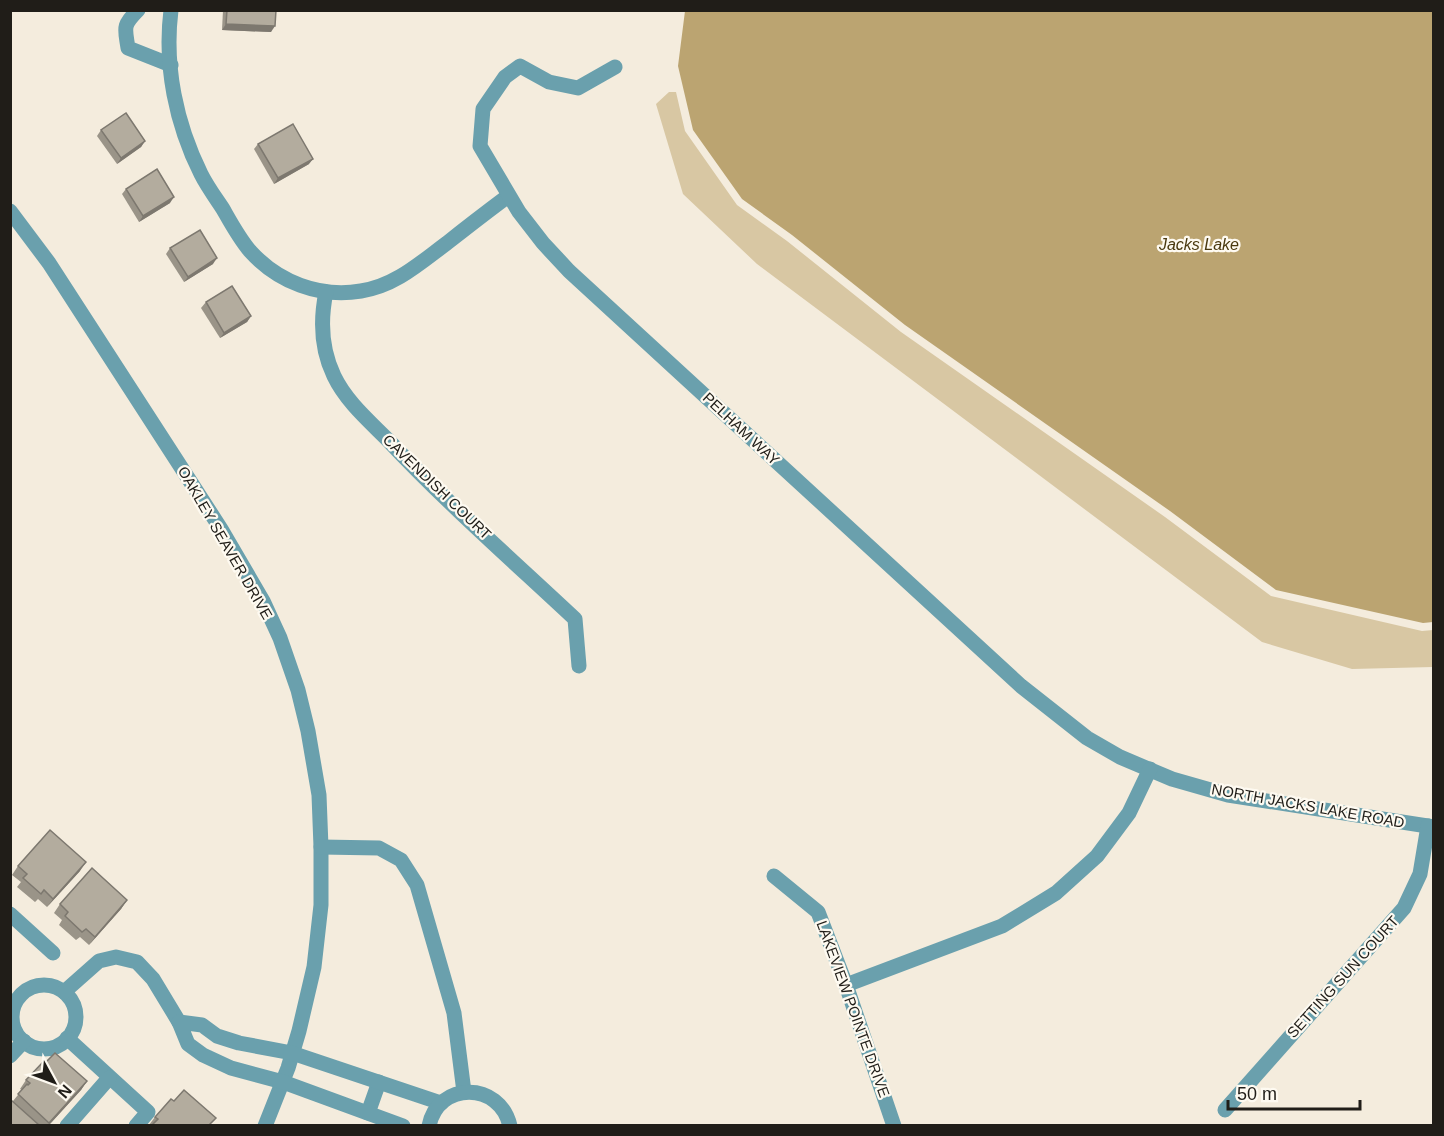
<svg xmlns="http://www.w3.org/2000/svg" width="1444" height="1136" font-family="Helvetica,sans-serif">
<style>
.green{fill:#d8c7a3}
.water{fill:#bba471}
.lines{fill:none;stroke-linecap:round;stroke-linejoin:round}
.minor{stroke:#6aa0ad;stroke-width:15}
.wall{fill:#9a9488}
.shaded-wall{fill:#7d786f}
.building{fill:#b3ac9e;stroke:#7d786f;stroke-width:1.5}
.labels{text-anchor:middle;stroke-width:4.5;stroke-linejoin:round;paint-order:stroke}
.street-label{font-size:15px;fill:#201d18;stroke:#fefaf1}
.water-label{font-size:16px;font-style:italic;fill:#4a390f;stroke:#fefaf1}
</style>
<rect width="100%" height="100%" fill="#f4ecdd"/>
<polygon class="green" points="669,92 676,92 685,131 737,205 787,241 901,332 1165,517 1271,596 1422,631 1433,630 1433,667 1352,669 1262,642 757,264 683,194 656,104"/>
<polygon class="water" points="685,11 1433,11 1433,622 1423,623 1276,590 1170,511 905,325 792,235 742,199 693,130 678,66"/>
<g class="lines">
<g class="minor">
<path d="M138,10C122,26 125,28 128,48L171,65"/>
<path d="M171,10C164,66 176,124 201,174C207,186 215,197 223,209C231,223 239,238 250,251C278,282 319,298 361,291C395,286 420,263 447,243C467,227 488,211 508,196"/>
<polyline points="615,67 578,88 549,82 520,66 505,77 483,109 480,146 519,212 543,243 569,271 1021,686 1087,738 1120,757 1172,779 1228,795 1434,827"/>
<polyline points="10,211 49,263 221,529 263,601 280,638 298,690 308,731 319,795 321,847 321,905 314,967 299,1031 288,1068 265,1126"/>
<path d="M326,292C320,321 321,349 334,376C346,401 368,420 387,439C446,502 512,560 575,619L579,666"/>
<polyline points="321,847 379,848 401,860 417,885 454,1013 464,1092"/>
<polyline points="774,876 818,912 846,985 894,1126"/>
<polyline points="10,914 53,953"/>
<polyline points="846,985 1002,926 1056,893 1097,856 1129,813 1150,769"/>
<circle cx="44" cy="1017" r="32"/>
<polyline points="64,992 99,961 116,957 137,962 153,979 179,1022"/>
<polyline points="67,1038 148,1112 136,1126"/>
<polyline points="10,1056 24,1041"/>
<polyline points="1225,1110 1404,908 1420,874 1428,826"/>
<polyline points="368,1113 379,1082"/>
<polyline points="67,1126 109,1078"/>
<polyline points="403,1126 283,1082 231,1068 203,1055 188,1044 179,1022 202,1025 217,1036 239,1043 292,1053 441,1103"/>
<path d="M429,1126C438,1081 500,1081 510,1126"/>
</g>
</g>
<g class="wall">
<polygon points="223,10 276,10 271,32 222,30"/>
<polygon points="101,130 145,141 141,147 117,164 97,136"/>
<polygon points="258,144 309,164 274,184 254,149"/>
<polygon points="126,189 170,203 139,222 122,194"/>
<polygon points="170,248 213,264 184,282 166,254"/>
<polygon points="206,302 251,316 247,322 220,338 201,308"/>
<polygon points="18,866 80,871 47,907 38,899 35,902 17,887 21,882 12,875"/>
<polygon points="127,900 121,909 89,945 80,937 76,940 59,925 62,920 54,913 60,904"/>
<polygon points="46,1062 87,1081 81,1090 49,1125 10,1125 13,1101 22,1090 20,1089 26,1080 44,1065"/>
<polygon points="174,1101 210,1125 149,1125 155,1117"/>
</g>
<g class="shaded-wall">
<polygon points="226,24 275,26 271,32 222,30"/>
<polygon points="145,141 141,147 117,164 121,158"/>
<polygon points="313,159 309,164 274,184 278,178"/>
<polygon points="174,197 170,203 139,222 143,216"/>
<polygon points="217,258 213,264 184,282 188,277"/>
<polygon points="251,316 247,322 220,338 224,333"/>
<polygon points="86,862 80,871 47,907 53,899"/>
<polygon points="127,900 121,909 89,945 95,937"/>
<polygon points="87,1081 81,1090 49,1125 48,1125"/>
</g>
<g class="building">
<polygon points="227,10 276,10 275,26 226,24"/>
<polygon points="126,113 145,141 121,158 101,130"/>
<polygon points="293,124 313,159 278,178 258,144"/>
<polygon points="157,169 174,197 143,216 126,189"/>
<polygon points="200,230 217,258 188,277 170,248"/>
<polygon points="232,286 251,316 224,333 206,302"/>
<polygon points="50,830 86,862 53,899 44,890 41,894 23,878 27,874 18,866"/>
<polygon points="92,868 127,900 95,937 86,929 82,932 65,916 68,912 60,904"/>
<polygon points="55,1053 87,1081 49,1123 18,1094 27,1084 28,1085 30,1083 26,1080 42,1063 45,1066 47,1063 46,1062"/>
<polygon points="184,1090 216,1118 209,1125 152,1125 158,1119 155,1117 171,1099 174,1101"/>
<polygon points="11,1100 39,1125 10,1125"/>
</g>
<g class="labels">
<g class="street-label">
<text transform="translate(741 429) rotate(43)" y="5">PELHAM WAY</text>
<text transform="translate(437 487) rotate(44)" y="5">CAVENDISH COURT</text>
<text transform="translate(225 543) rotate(60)" y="5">OAKLEY SEAVER DRIVE</text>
<text transform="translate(1308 806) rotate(10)" y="5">NORTH JACKS LAKE ROAD</text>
<text transform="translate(1343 977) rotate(-48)" y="5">SETTING SUN COURT</text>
<text transform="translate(853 1009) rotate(70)" y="5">LAKEVIEW POINTE DRIVE</text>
</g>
<g class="water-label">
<text x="1199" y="250">Jacks Lake</text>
</g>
</g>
<rect width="1444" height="1136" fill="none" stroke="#201d18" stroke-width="24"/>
<g transform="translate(54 1082) rotate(131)" stroke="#fefaf1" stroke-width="4.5" paint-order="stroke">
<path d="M0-4.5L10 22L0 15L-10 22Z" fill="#201d18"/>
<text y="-9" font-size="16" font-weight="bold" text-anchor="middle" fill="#201d18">N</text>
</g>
<path d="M1228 1100v9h132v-9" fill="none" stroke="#201d18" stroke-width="3"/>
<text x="1237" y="1100" font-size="18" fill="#201d18" stroke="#fefaf1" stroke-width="4.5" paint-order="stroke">50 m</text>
</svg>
